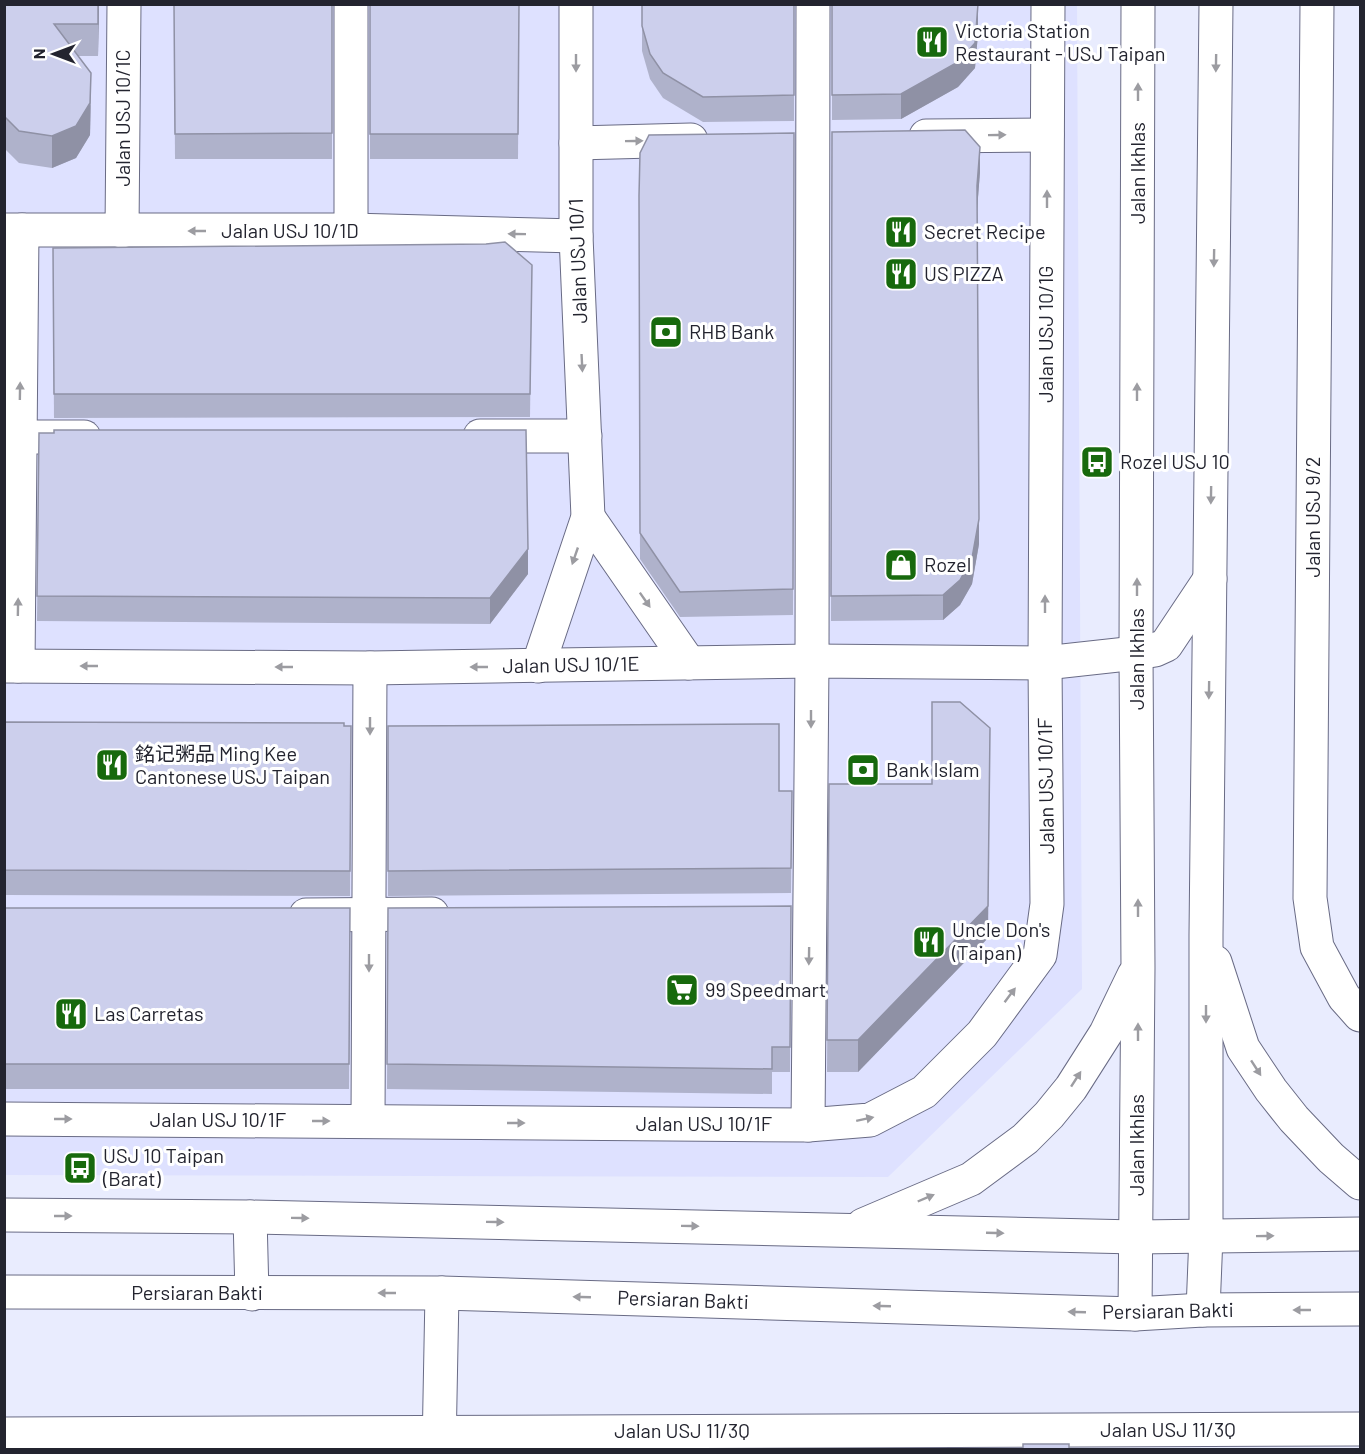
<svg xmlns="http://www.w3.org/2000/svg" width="1365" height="1454" font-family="Barlow,'Noto Sans SC',sans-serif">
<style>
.built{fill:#dee1ff}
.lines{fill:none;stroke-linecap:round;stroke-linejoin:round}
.minor-casing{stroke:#696b85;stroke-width:35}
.minor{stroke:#fff;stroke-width:33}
.wall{fill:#afb2cb}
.shaded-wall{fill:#8f91a5}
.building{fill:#cccfec;stroke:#8f91a5;stroke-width:1.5}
.oneway{fill:#9c9ca1}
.labels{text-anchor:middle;stroke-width:6;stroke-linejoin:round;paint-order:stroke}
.poi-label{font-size:20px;fill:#23242f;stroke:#fff;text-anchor:start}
.street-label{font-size:20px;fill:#23242f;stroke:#fff}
</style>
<rect width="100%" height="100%" fill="#e9ecfe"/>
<polygon class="built" points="5,5 1077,5 1082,989 888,1177 5,1175"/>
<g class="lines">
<defs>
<g id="minor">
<polyline points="1317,4 1310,898 1317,947 1344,997 1360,1015"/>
<polyline points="926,136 1047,135"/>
<polyline points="576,143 691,140"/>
<polyline points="4,230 351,230 576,236"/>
<polyline points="351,230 351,4"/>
<polyline points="122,231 124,4"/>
<polyline points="480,436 585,436"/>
<polyline points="4,437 84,437"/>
<polyline points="588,517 689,663"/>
<polyline points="4,666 370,668 812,661 1045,663 1136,653 1155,650 1166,645 1210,579"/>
<polyline points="18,666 22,230"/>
<polyline points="538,666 588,517 576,236 576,4"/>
<polyline points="306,915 432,914"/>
<polyline points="1215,962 1243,1048 1271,1090 1294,1119 1331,1158 1360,1183"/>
<polyline points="4,1119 808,1125 870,1120 924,1092 982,1034 1040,955 1047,904 1045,663 1048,4"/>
<polyline points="368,1121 370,668"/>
<polyline points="808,1125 812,661 813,4"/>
<polyline points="4,1215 250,1217 1136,1237 1360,1234"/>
<polyline points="250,1217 252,1294"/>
<polyline points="863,1225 971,1179 1025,1139 1049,1115 1071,1088 1106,1033 1134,975"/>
<polyline points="4,1292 442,1293 1135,1314 1203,1310 1360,1309"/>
<polyline points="1203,1310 1206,1236 1206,935 1216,4"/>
<polyline points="1135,1314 1138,967 1136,653 1138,4"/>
<polyline points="4,1434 1360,1429"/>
<polyline points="439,1450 442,1293"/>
</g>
</defs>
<use href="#minor" class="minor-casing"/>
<use href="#minor" class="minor"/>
</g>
<g class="wall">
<polygon points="4,4 99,4 98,56 78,56 91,106 90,135 76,158 52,168 19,163 4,148"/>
<polygon points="174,4 332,4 332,159 175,159"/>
<polygon points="370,4 519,4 518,159 370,159"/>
<polygon points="642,4 794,4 794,121 703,122 663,98 650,79 642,51"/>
<polygon points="832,4 978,34 975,68 958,87 901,119 832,120"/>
<polygon points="832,132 980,172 977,209 979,544 972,584 960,605 943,620 831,621"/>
<polygon points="794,133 793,615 680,617 640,559 639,196"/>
<polygon points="53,248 532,265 530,417 54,418"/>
<polygon points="39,433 54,433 528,574 490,624 37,621"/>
<polygon points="4,722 351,726 350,896 4,895"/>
<polygon points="388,726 779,791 792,791 791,893 388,896"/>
<polygon points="829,784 988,938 858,1072 827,1072"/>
<polygon points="791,906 790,1072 772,1072 772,1094 387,1089 388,908"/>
<polygon points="4,908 350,908 349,1089 4,1089"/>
</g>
<g class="shaded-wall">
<polygon points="98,4 99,4 98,56"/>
<polygon points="978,9 978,34 975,68 958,87 901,119 901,94"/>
<polygon points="91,73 90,135 76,158 52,168 52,136"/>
<polygon points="980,147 980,172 977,211 977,186"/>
<polygon points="979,519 979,544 972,584 960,605 943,620 943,595"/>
<polygon points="528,549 528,574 490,624 490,598"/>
<polygon points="990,728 988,938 858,1072 858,1040"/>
</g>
<g class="building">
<polygon points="4,4 98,4 98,24 54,24 91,73 90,103 76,126 52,136 19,131 4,116"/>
<polygon points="174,4 332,4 332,133 175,134"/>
<polygon points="370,4 519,4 518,134 370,134"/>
<polygon points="642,4 794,4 794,95 703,97 663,73 650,54 642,26"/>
<polygon points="832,4 978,4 975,43 958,62 901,94 832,95"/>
<polygon points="965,130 980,147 977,186 979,519 972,558 960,580 943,595 831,596 832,132"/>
<polygon points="794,133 793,589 680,592 640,533 639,196 640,153 649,135"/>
<polygon points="505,242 532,265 530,394 54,394 53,248 486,244"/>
<polygon points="54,430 526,430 528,549 490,598 37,596 39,433 54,433"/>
<polygon points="932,702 960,702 990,728 988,906 858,1040 827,1040 829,784 932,784"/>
<polygon points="4,722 344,723 344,726 351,726 350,871 4,870"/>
<polygon points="779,724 779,791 792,791 791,868 388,871 388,726"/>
<polygon points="791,906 790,1047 772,1047 772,1069 387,1064 388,908"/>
<polygon points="4,908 350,908 349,1064 4,1064"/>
<rect x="1023" y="1444" width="46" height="5"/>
</g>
<defs><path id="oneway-solid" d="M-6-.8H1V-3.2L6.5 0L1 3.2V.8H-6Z" transform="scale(1.5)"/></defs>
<g class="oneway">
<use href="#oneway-solid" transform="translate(576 63) rotate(90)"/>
<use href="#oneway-solid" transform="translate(1216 63) rotate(91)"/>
<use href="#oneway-solid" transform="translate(1138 92) rotate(-90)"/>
<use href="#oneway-solid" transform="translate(997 135) rotate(-1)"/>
<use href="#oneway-solid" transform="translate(634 141) rotate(-1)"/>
<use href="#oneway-solid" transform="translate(1047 199) rotate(-90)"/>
<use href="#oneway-solid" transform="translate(197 231) rotate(180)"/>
<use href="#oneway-solid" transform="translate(517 234) rotate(-179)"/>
<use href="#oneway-solid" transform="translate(1214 258) rotate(91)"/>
<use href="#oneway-solid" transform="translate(582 363) rotate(87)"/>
<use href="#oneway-solid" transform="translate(20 391) rotate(-89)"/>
<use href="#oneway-solid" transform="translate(1137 392) rotate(-90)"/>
<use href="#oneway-solid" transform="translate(1211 495) rotate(91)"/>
<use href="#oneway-solid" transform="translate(575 556) rotate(109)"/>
<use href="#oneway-solid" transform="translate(1137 587) rotate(-90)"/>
<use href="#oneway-solid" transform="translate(645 600) rotate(55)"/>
<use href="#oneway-solid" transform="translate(1045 604) rotate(-90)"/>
<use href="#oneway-solid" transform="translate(18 607) rotate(-89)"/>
<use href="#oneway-solid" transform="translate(89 666) rotate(-180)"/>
<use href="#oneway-solid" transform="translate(284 667) rotate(-180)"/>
<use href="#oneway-solid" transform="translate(479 667) rotate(180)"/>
<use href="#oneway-solid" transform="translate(1209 690) rotate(91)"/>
<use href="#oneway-solid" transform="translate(811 719) rotate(90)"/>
<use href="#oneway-solid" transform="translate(370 726) rotate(90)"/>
<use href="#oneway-solid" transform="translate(1138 908) rotate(-90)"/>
<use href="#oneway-solid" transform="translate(809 956) rotate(91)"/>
<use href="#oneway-solid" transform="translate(369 963) rotate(90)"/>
<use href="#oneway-solid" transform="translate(1010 995) rotate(-53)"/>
<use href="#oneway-solid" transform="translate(1206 1014) rotate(90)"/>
<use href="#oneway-solid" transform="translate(1138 1032) rotate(-90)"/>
<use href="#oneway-solid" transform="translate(1256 1068) rotate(57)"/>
<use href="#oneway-solid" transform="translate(1076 1079) rotate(-57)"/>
<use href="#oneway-solid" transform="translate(63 1119)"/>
<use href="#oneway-solid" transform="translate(865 1119) rotate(-12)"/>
<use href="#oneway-solid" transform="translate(321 1121)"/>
<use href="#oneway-solid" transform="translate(516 1123)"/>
<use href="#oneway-solid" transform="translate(926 1198) rotate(-23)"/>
<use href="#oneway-solid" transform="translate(63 1216)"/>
<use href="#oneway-solid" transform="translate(300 1218) rotate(1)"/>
<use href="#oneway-solid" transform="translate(495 1222) rotate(1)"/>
<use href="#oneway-solid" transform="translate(690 1226) rotate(1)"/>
<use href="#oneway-solid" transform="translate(995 1233) rotate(2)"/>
<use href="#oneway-solid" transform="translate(1265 1236) rotate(-1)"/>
<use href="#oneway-solid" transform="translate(387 1293) rotate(180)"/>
<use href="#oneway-solid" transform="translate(582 1297) rotate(-178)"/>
<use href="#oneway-solid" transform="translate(882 1306) rotate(-178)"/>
<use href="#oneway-solid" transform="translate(1302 1310) rotate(180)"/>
<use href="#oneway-solid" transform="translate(1077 1312) rotate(-178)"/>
</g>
<defs>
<symbol id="restaurant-square" viewBox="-11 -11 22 22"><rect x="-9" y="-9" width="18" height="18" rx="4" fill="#17690d" stroke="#fff"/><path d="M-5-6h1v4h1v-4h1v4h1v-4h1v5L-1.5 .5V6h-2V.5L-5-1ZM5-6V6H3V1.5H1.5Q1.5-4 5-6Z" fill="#fff"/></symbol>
<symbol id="bank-square" viewBox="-11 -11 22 22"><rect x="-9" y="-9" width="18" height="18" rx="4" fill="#17690d" stroke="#fff"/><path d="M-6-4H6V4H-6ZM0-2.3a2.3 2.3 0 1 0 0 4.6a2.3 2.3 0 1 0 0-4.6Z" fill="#fff"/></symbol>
<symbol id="bus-square" viewBox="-11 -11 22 22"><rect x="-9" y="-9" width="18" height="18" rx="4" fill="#17690d" stroke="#fff"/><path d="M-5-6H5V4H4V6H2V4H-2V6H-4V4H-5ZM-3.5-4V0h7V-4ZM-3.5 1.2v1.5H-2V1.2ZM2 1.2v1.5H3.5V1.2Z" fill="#fff"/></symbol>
<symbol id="shop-square" viewBox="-11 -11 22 22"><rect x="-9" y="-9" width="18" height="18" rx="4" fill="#17690d" stroke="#fff"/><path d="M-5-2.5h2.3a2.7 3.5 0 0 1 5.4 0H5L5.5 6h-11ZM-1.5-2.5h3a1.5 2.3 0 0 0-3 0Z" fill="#fff"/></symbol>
<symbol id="supermarket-square" viewBox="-11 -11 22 22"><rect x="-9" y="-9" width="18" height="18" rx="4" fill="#17690d" stroke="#fff"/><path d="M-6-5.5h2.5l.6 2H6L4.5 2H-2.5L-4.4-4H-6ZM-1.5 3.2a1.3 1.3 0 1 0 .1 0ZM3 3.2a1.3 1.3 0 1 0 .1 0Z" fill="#fff"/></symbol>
</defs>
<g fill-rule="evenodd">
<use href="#restaurant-square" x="913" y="23" width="38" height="38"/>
<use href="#restaurant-square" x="882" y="213" width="38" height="38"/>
<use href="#restaurant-square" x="882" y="255" width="38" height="38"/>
<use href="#bank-square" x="647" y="313" width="38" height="38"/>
<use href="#bus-square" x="1078" y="443" width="38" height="38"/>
<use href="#shop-square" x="882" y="546" width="38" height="38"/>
<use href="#restaurant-square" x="93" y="746" width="38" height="38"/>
<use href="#bank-square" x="844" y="751" width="38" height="38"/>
<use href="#restaurant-square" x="910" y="923" width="38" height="38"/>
<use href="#supermarket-square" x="663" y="971" width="38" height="38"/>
<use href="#restaurant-square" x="52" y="995" width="38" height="38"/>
<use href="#bus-square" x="61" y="1149" width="38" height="38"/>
</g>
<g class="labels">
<g class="poi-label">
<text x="955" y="38">Victoria Station<tspan x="955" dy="23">Restaurant - USJ Taipan</tspan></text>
<text x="924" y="239">Secret Recipe</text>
<text x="924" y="281">US PIZZA</text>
<text x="689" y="339">RHB Bank</text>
<text x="1120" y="469">Rozel USJ 10</text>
<text x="924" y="572">Rozel</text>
<text x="135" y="761">銘记粥品 Ming Kee<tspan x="135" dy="23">Cantonese USJ Taipan</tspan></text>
<text x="886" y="777">Bank Islam</text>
<text x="952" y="937">Uncle Don's<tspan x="952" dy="23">(Taipan)</tspan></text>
<text x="705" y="997">99 Speedmart</text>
<text x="94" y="1021">Las Carretas</text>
<text x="103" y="1163">USJ 10 Taipan<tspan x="103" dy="23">(Barat)</tspan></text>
</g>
<g class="street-label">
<text transform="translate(123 118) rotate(-90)" y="7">Jalan USJ 10/1C</text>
<text transform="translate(1138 173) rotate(-90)" y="7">Jalan Ikhlas</text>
<text x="290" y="238">Jalan USJ 10/1D</text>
<text transform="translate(578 261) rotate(-92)" y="7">Jalan USJ 10/1</text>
<text transform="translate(1046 334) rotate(-90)" y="7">Jalan USJ 10/1G</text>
<text transform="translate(1313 517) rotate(-90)" y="7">Jalan USJ 9/2</text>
<text transform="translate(1137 659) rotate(-90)" y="7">Jalan Ikhlas</text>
<text transform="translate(571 665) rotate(-1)" y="7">Jalan USJ 10/1E</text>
<text transform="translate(1046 786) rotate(-91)" y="7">Jalan USJ 10/1F</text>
<text x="218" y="1127">Jalan USJ 10/1F</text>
<text x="704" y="1131">Jalan USJ 10/1F</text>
<text transform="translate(1137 1145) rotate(-90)" y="7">Jalan Ikhlas</text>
<text x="197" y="1300">Persiaran Bakti</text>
<text transform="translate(683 1300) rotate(2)" y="7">Persiaran Bakti</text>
<text transform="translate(1168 1311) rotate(-1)" y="7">Persiaran Bakti</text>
<text x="1168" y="1437">Jalan USJ 11/3Q</text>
<text x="682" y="1438">Jalan USJ 11/3Q</text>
</g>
</g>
<rect width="1365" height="1454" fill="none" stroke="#23242f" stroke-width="12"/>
<g transform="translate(54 54) rotate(270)" stroke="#ffffff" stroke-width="4.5" paint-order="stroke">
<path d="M0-4.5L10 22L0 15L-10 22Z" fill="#23242f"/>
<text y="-9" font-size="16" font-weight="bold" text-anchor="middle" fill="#23242f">N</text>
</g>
</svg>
